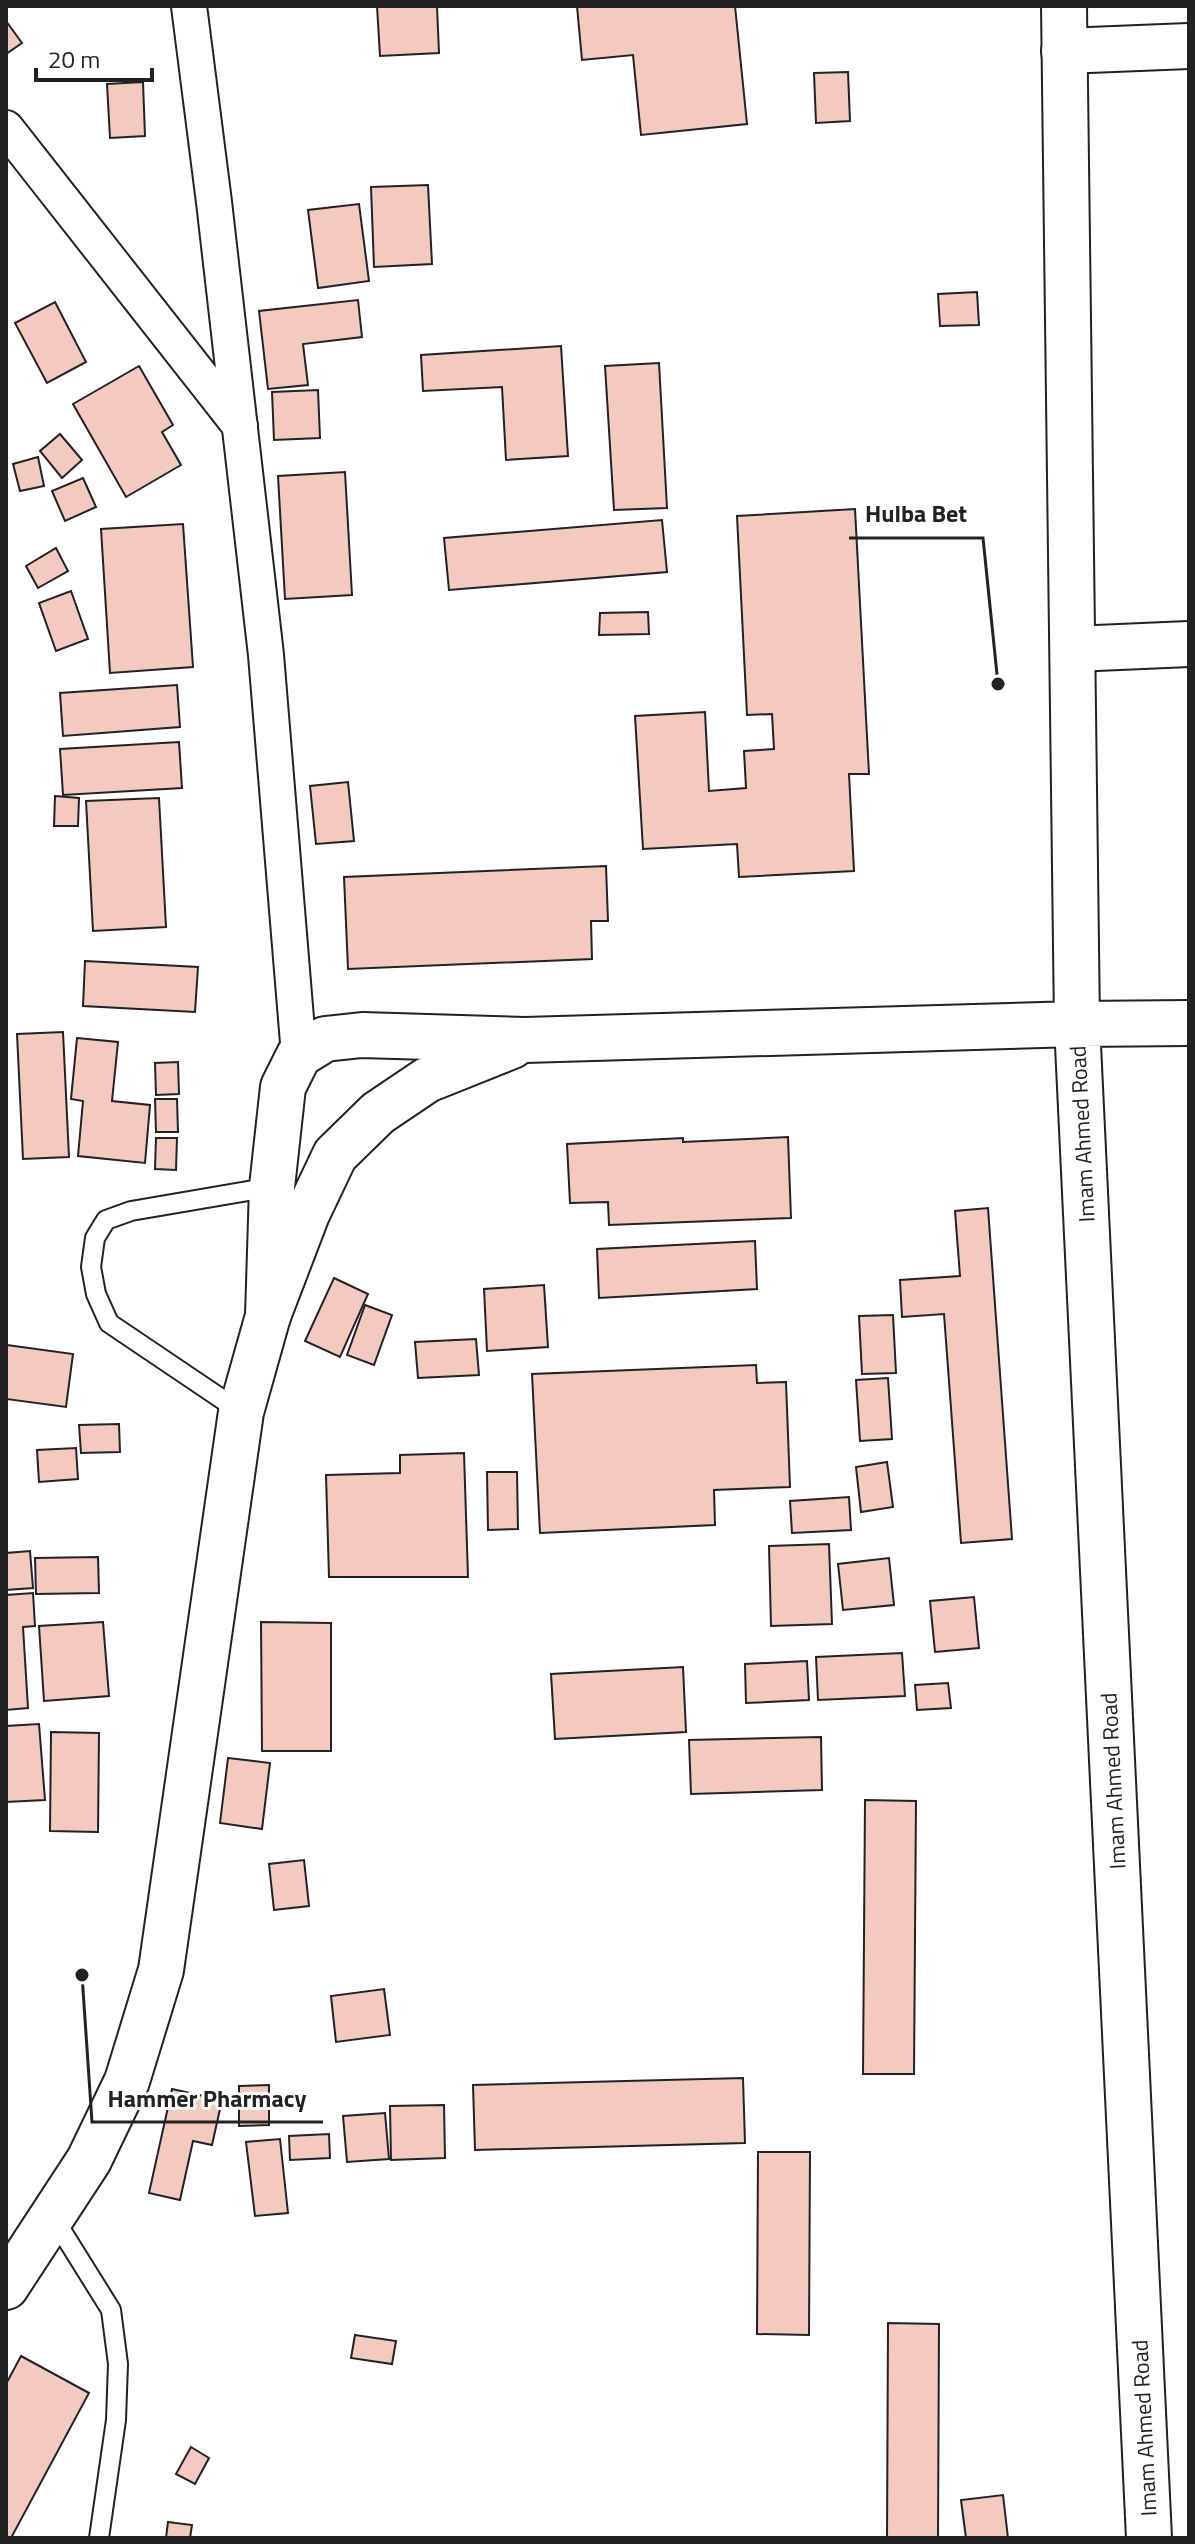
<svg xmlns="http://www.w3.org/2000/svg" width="1195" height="2544" font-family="'Titillium Web',sans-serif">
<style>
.building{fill:#f3c9c0;stroke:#222;stroke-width:2}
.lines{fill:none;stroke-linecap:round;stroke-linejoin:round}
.lane-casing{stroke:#222;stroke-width:22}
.street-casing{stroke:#222;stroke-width:38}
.secondary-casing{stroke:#222;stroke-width:48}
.highway-casing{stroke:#222;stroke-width:48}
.lane{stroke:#fff;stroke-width:18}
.street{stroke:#fff;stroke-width:34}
.secondary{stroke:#fff;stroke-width:44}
.highway{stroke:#fff;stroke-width:44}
.labels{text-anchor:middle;stroke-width:6;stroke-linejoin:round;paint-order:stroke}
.street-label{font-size:22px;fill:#222;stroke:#fff}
.leader{fill:none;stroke:#222;stroke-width:3}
.callout-dot{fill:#222;stroke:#fff;stroke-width:3}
.callout-label{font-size:24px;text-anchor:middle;font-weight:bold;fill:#222;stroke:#fff;stroke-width:6;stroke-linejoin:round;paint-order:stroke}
</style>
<rect width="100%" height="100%" fill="#fff"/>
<g class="building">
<polygon points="377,6 437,6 439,53 380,56"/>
<polygon points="577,6 735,6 747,124 641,135 633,55 582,60"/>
<polygon points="6,21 22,43 6,54"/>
<polygon points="848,72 850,121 816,123 814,73"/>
<polygon points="143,82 145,136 110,138 107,84"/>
<polygon points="428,185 432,264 374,267 371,187"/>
<polygon points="359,204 369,281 318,288 308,210"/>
<polygon points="977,292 979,325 940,326 938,294"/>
<polygon points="358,300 362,337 303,344 308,385 268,389 259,311"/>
<polygon points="55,302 86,362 47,383 15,323"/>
<polygon points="561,346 568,456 506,460 502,387 423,391 421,355"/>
<polygon points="659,363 667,508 614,510 605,366"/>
<polygon points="139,366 173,425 162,432 181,465 126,497 73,404"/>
<polygon points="318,390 320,438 274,440 272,392"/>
<polygon points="60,434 82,460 62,478 40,451"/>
<polygon points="38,457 44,486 20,491 13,464"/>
<polygon points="345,472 352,595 285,599 278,476"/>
<polygon points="83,478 96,507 65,521 52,491"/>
<polygon points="855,509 869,774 849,774 854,871 739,877 737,844 643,849 635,716 705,712 709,791 746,788 744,751 774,749 772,714 747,715 737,516"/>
<polygon points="662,520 667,572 449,590 444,538"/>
<polygon points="183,524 193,667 110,673 101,529"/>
<polygon points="56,548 68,571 38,588 26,566"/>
<polygon points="71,591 88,639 56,651 39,603"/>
<polygon points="648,612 649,634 599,635 600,613"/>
<polygon points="177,685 180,727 63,736 60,693"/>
<polygon points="179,742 182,788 63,795 60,749"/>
<polygon points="348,782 354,841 316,844 310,786"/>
<polygon points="55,796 79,798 78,826 54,826"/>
<polygon points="159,798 166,927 93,931 86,801"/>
<polygon points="606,866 608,921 591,921 592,959 348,969 344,877"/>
<polygon points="85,961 198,967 195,1012 83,1006"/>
<polygon points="63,1032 69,1157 23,1159 17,1034"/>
<polygon points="77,1038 118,1042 112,1101 150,1105 145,1163 78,1156 83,1101 71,1099"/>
<polygon points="178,1062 179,1094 156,1095 155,1063"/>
<polygon points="155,1099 177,1099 178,1132 156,1132"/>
<polygon points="788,1137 791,1218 609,1225 608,1202 570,1203 567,1144 683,1138 683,1142"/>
<polygon points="156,1138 177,1138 176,1170 155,1169"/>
<polygon points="988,1208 1012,1539 961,1543 944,1314 902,1317 900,1280 960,1276 955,1211"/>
<polygon points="755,1241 757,1289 599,1298 597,1249"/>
<polygon points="334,1278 368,1294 340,1357 305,1341"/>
<polygon points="544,1285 548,1347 487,1351 484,1289"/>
<polygon points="365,1305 392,1315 374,1365 347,1355"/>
<polygon points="893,1315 896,1373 862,1374 859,1316"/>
<polygon points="476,1339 479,1375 418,1378 415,1342"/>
<polygon points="7,1345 73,1354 66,1407 6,1399"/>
<polygon points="756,1365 757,1383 786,1382 790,1487 714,1490 715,1525 540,1533 532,1374"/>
<polygon points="888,1378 892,1439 860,1441 856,1380"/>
<polygon points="119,1424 120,1452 81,1453 79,1425"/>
<polygon points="76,1448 78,1479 39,1482 37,1450"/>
<polygon points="464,1453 468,1577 329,1577 326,1475 400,1473 400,1455"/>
<polygon points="887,1462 893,1507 861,1512 856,1467"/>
<polygon points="487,1472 517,1472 518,1529 488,1530"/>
<polygon points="849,1497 851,1530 792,1533 790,1501"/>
<polygon points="829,1544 832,1624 771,1626 769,1546"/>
<polygon points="30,1551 33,1588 6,1590 6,1553"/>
<polygon points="98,1557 99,1593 36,1594 35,1558"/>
<polygon points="889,1558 894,1605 843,1610 838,1564"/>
<polygon points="33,1593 35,1626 23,1627 28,1708 6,1710 6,1595"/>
<polygon points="974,1597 979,1648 935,1652 930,1601"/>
<polygon points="103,1622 109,1696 44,1701 39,1626"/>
<polygon points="261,1622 331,1623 331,1751 262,1751"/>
<polygon points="902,1653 905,1696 818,1700 816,1657"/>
<polygon points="807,1661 809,1700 746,1703 745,1664"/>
<polygon points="683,1667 686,1732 555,1739 551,1674"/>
<polygon points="948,1683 951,1708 917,1710 915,1685"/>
<polygon points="39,1724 45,1800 6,1802 6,1726"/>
<polygon points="51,1732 99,1733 98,1832 50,1831"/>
<polygon points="821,1737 822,1790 691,1794 689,1740"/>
<polygon points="228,1758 270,1763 262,1829 220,1823"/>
<polygon points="865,1800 916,1801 914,2074 863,2074"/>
<polygon points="304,1860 309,1906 274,1910 269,1864"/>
<polygon points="384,1989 390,2035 336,2042 331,1996"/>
<polygon points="743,2078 745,2143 475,2150 473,2085"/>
<polygon points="269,2085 269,2125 239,2126 239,2086"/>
<polygon points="172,2089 222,2100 212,2145 193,2141 180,2200 149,2193"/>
<polygon points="444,2105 445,2158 391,2160 390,2106"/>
<polygon points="385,2113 389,2159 347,2162 343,2116"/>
<polygon points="329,2134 330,2158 290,2160 289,2136"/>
<polygon points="280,2139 288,2213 255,2216 246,2142"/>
<polygon points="758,2152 810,2152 809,2335 757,2334"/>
<polygon points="888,2323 939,2324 938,2538 887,2538"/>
<polygon points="355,2335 396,2341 392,2364 351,2358"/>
<polygon points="21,2356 89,2393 11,2538 6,2538 6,2384"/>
<polygon points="191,2447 209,2458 195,2484 176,2474"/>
<polygon points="1003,2495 1008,2538 966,2538 961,2500"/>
<polygon points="168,2522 192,2525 190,2538 166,2538"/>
</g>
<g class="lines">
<defs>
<g id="lane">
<polyline points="241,1412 109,1323 96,1294 91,1267 95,1238 106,1220 131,1211 271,1187"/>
<polyline points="53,2217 111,2310 118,2364 116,2420 99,2538"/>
</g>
<g id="street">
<polyline points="189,6 214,202 266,655 299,1055"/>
<polyline points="6,128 240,426"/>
</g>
<g id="secondary">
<polyline points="1064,51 1189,46"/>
<polyline points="1073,649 1189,644"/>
<polyline points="268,1316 272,1187 283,1087 299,1055 325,1039 362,1035 525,1040 1077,1024 1064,6"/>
<polyline points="6,2287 89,2160 127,2081 161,1970 241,1412 268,1316 307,1214 335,1155 378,1113 427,1080 512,1046"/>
</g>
<polyline id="highway" points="1149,2538 1077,1024 1189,1023"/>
</defs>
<use href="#lane" class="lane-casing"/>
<use href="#street" class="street-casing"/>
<use href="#secondary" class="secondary-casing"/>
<use href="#highway" class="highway-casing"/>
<use href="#lane" class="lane"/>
<use href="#street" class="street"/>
<use href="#secondary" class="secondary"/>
<use href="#highway" class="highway"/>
</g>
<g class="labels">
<g class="street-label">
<text transform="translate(1082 1134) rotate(-93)" y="8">Imam Ahmed Road</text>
<text transform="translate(1113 1781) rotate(-93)" y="8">Imam Ahmed Road</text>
<text transform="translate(1144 2428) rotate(-93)" y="8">Imam Ahmed Road</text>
</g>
</g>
<path class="leader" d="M998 684L983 538H849M82 1975L92 2122H323"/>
<g class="callout-dot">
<circle cx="998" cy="684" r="8"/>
<circle cx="82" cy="1975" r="8"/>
</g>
<g class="callout-label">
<text x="916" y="522">Hulba Bet</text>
<text x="207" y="2107">Hammer Pharmacy</text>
</g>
<rect width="1195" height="2544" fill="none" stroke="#222222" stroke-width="16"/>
<path d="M36 68v12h116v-12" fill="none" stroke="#222222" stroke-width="4"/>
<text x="48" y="68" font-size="24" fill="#222222" stroke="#ffffff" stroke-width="6" paint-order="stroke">20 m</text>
</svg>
